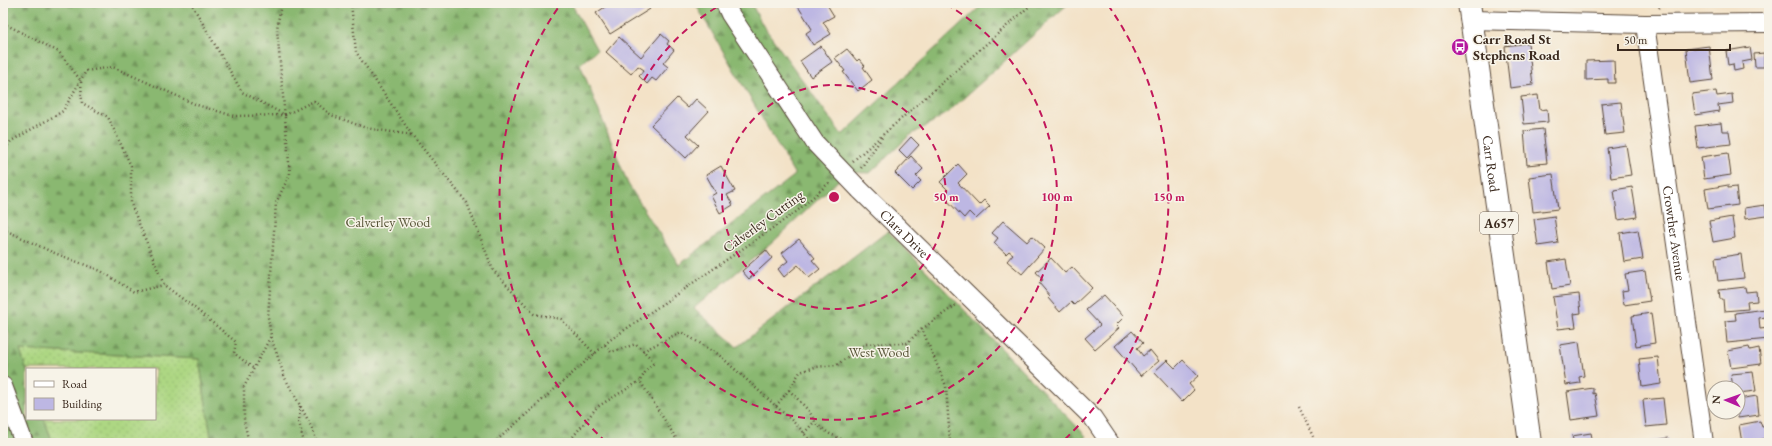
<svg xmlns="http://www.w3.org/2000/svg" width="1772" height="446" font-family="'EB Garamond',serif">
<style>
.grass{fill:url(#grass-dots);stroke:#748050}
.forest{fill:url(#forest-firs);stroke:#627148}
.building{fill:#bdb7e3}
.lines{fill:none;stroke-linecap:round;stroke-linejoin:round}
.minor-casing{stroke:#574637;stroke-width:20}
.major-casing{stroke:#574637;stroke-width:24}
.path{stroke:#574637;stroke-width:2.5;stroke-dasharray:1 3;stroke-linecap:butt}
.minor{stroke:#fff;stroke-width:18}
.major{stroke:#fff;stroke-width:22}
.minor-bridge-casing{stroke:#574637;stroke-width:20;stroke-linecap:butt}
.minor-bridge{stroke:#fff;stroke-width:18}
.ring{fill:none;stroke:#c2185b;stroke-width:2;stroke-dasharray:7 5}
.labels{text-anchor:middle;stroke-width:3;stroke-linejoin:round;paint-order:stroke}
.shield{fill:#f7f3e8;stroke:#73665b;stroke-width:1}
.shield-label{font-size:13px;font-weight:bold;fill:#3b2a1e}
.poi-label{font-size:14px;font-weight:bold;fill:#3b2a1e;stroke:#f7f3e8;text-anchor:start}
.street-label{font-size:14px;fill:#3b2a1e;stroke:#f7f3e8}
.park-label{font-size:14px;fill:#585537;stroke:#f7f3e8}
.centre{fill:#c2185b;stroke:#f7f3e8;stroke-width:2}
.ring-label{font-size:12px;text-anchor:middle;font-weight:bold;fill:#c2185b;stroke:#f7f3e8;stroke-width:3;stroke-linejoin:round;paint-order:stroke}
</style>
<defs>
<pattern id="grass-dots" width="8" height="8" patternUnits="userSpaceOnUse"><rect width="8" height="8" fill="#add783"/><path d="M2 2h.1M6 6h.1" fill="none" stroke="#96b971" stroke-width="1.8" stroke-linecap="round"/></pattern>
<pattern id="forest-firs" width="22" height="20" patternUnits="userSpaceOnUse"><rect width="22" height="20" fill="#8ab871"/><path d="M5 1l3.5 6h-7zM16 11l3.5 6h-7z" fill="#72965c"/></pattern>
</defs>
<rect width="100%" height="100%" fill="#f7f3e8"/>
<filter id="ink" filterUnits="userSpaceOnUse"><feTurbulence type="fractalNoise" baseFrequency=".025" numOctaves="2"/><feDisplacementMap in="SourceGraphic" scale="8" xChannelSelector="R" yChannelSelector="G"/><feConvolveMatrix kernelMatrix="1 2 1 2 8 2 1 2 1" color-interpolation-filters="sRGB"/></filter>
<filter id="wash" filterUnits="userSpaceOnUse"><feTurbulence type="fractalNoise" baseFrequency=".012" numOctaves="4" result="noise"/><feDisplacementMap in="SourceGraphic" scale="16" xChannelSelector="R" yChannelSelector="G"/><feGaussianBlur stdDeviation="0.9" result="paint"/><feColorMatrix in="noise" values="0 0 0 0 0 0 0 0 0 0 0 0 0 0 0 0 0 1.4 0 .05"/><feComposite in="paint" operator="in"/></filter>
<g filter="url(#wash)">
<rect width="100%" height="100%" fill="#f3e2c7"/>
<polygon class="grass" points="19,350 199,359 212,443 53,443 44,419 155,419 155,369 27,369 27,371"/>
<polygon class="forest" points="3,3 571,3 597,50 580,64 628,184 679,265 795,175 695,3 751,3 762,24 842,135 984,3 1069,3 946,114 909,136 870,173 847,172 773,242 694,308 737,347 888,231 1086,436 1080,443 212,443 199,359 20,350 27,371 27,419 44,419 53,443 5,443 9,334 3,314"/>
<g id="blocks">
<g class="building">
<polygon points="611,3 646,3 650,9 610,34 596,13"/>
<polygon points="796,3 826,3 834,16 823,22 831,34 813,45 806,33 812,29"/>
<polygon points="661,34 669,41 667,44 674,50 663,63 668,67 656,81 652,78 647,84 639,76 644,70 638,66 631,74 606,52 619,37 641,57"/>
<polygon points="1528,43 1533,85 1510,88 1505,46"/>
<polygon points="821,46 832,62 811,77 800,61"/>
<polygon points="1709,46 1713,80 1690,83 1686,49"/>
<polygon points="1750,47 1752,60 1742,62 1743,69 1734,71 1733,64 1728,65 1726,51"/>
<polygon points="847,49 857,61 859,59 865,66 863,67 872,80 858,91 843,72 845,71 835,58"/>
<polygon points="1764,53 1764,67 1755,67 1754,54"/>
<polygon points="1614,60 1615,83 1608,83 1608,79 1586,80 1586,61"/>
<polygon points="1716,91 1717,96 1732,94 1733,103 1718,105 1719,111 1695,115 1692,94"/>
<polygon points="1538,95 1540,110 1547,109 1548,122 1524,124 1521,97"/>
<polygon points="677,98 688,108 696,99 709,111 687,135 698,145 686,158 651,125"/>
<polygon points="1621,102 1625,133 1605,135 1601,104"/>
<polygon points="1721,123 1722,131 1729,131 1731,144 1698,148 1695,126"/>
<polygon points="1543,129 1547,163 1527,165 1524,131"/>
<polygon points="911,137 919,145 907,158 899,150"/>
<polygon points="1626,145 1631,175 1611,178 1607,148"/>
<polygon points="1728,153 1731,175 1704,179 1701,157"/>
<polygon points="911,156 923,169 916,176 921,181 912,190 895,173"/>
<polygon points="958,164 967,174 958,183 979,205 984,200 990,206 976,219 969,212 964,218 942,195 948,190 940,182"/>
<polygon points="721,166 735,191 727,195 733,205 720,213 711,196 716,193 706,175"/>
<polygon points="1553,174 1558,209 1533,212 1529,177"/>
<polygon points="1728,185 1728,188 1736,187 1738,205 1708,209 1705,189"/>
<polygon points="1632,187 1637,217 1618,220 1614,190"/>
<polygon points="1765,205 1767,216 1745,219 1744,208"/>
<polygon points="1554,216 1558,243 1538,246 1534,219"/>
<polygon points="1732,217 1735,238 1713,242 1709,221"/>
<polygon points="1003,221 1027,242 1032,236 1045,248 1022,274 1007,261 1013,254 1009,251 1006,254 994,243 998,238 992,233"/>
<polygon points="1638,230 1643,259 1624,262 1620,233"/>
<polygon points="799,239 815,258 812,260 820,269 809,278 798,265 784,277 778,269 788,261 782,253"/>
<polygon points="766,250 772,258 749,279 742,271"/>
<polygon points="1741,254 1744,278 1718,281 1715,258"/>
<polygon points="1051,258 1065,273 1072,267 1092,288 1074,305 1071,302 1060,312 1048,298 1050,296 1039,283 1043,280 1036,272"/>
<polygon points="1566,259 1570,286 1552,289 1548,262"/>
<polygon points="1645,271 1650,301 1624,305 1622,291 1628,290 1625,274"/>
<polygon points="1745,287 1746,292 1756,291 1757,301 1747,302 1748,309 1724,311 1723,299 1720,299 1719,290"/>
<polygon points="1579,294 1581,313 1574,314 1576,327 1558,329 1553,297"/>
<polygon points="1104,295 1124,317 1116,325 1119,328 1095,349 1085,338 1100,325 1086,310"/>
<polygon points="1765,309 1766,317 1759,318 1760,329 1768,328 1769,339 1727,343 1725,321 1736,320 1735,313"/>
<polygon points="1651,313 1655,343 1636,346 1632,316"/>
<polygon points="1132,331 1143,343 1137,348 1143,356 1150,350 1159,361 1141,376 1115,346"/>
<polygon points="1579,342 1584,376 1579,377 1580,383 1566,385 1560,345"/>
<polygon points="1749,347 1750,350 1759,348 1761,364 1731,368 1728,351"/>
<polygon points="1658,357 1661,384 1642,387 1639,359"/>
<polygon points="1167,360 1175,368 1183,360 1198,376 1189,384 1194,390 1182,402 1154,372"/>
<polygon points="1753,372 1756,391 1738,393 1738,388 1733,388 1731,374"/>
<polygon points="1593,388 1593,394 1595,393 1599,416 1571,420 1567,392"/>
<polygon points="1757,396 1759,415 1738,418 1738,399"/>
<polygon points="1663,398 1666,425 1646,427 1643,400"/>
<polygon points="1760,421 1762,427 1769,426 1769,438 1742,443 1739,425"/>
<polygon points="1591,433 1593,443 1574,443 1572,436"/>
<polygon points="1668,438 1669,443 1647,443 1646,442"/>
</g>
</g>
</g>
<g filter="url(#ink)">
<use href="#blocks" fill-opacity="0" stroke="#574637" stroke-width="1"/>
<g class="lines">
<defs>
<g id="minor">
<polyline points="725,3 730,14 815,143"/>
<polyline points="1471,20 1645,24 1769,23"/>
<path id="s1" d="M1645,24L1704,443"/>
<path id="s2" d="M860,190L1093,418L1110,443"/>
<polyline points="3,386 24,443"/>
</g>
<g id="major">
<path id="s3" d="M1469,3L1530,443"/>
</g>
</defs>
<use href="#minor" class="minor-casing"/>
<use href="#major" class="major-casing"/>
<g class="path">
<polyline points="351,3 356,52 412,135 467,203 493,270 534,314 561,319 595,354"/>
<polyline points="1659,8 1663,3"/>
<polyline points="3,18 7,25 59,52 81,81 82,103 108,117 131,166 131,204 164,285 192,306 236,342 234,353 254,369"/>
<polyline points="3,26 7,25"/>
<polyline points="285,115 314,101 331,115 366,128 412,135"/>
<polyline points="3,152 11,141 63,111 86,71 113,67 197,105 234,116 285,115 242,92 191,3"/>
<polyline points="853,161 1033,3"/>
<polyline points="861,168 883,136"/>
<polyline points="3,229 52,252 101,271 134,292 164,285"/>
<polyline points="922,329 956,305"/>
<polyline points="271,337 285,378 308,420 318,443"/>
<polyline points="605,345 611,352 636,344 655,362 647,369 640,381 679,443"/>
<polyline points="643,351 681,332 718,354 799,427 812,443"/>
<polyline points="789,390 809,411 817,425 830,434 850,443"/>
<polyline points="300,406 299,422 304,443"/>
<polyline points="776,406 789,390 800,372 815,367 837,365 864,344 907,343 922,329 946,386 950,443"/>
<polyline points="1299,407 1316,443"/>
<polyline points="804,433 815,421"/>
<polyline points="249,443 244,421 244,387 271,336 268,317 276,203 290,174 277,29 281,3"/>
<polyline points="494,443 610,340 796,212 830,182"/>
<polyline points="568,443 597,407 640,381"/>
</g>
<use href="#minor" class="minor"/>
<use href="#major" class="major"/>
<defs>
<polyline id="minor-bridge" points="815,143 860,190"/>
</defs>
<use href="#minor-bridge" class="minor-bridge-casing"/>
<use href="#minor-bridge" class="minor-bridge"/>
</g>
</g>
<g class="ring">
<circle cx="834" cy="197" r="112"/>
<path d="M946 4A223 223 0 1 1 722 4"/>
<path d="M606 442A335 335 0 0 1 560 5M1108 5A335 335 0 0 1 1062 442"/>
</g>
<defs>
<symbol id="bus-disc" viewBox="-11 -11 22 22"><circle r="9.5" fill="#b5179e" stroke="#f7f3e8"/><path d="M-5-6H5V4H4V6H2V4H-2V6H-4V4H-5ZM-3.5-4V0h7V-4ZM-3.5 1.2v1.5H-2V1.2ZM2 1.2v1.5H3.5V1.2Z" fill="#fff"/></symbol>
</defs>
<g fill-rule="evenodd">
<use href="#bus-disc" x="1450" y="37" width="20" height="20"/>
</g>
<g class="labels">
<rect class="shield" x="1480" y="212" width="38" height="22" rx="3"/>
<g class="shield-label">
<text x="1499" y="228">A657</text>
</g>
<g class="poi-label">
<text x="1473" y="44">Carr Road St<tspan x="1473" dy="16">Stephens Road</tspan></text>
</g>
<g class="street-label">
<text dy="5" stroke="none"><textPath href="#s3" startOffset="162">Carr Road</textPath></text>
<text transform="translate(763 221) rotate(-36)" y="5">Calverley Cutting</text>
<text dy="5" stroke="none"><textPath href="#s1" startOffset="211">Crowther Avenue</textPath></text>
<text dy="5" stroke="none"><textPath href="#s2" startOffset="62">Clara Drive</textPath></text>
</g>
<g class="park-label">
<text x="388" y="227">Calverley Wood</text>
<text x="879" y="357">West Wood</text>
</g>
</g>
<circle cx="834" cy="197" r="6" class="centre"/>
<g class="ring-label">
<text x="946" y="201">50 m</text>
<text x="1057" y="201">100 m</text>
<text x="1169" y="201">150 m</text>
</g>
<rect width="1772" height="446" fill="none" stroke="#f7f3e8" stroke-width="16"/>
<rect x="26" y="368" width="130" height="52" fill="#f7f3e8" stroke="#aca397"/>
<rect x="34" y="381" width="20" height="6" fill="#ffffff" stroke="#aca397"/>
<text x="62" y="388" font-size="12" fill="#3b2a1e">Road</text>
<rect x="34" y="398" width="20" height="12" fill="#bdb7e3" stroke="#aca397"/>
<text x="62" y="408" font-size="12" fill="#3b2a1e">Building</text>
<g transform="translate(1726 400) rotate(272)"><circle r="19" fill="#f7f3e8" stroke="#aca397"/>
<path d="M0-3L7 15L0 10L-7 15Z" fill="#b5179e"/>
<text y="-6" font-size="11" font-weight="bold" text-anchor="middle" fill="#3b2a1e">N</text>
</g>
<path d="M1618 44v6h112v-6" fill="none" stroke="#3b2a1e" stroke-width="2"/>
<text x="1624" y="44" font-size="12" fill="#3b2a1e" stroke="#f7f3e8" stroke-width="3" paint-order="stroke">50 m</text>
</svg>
